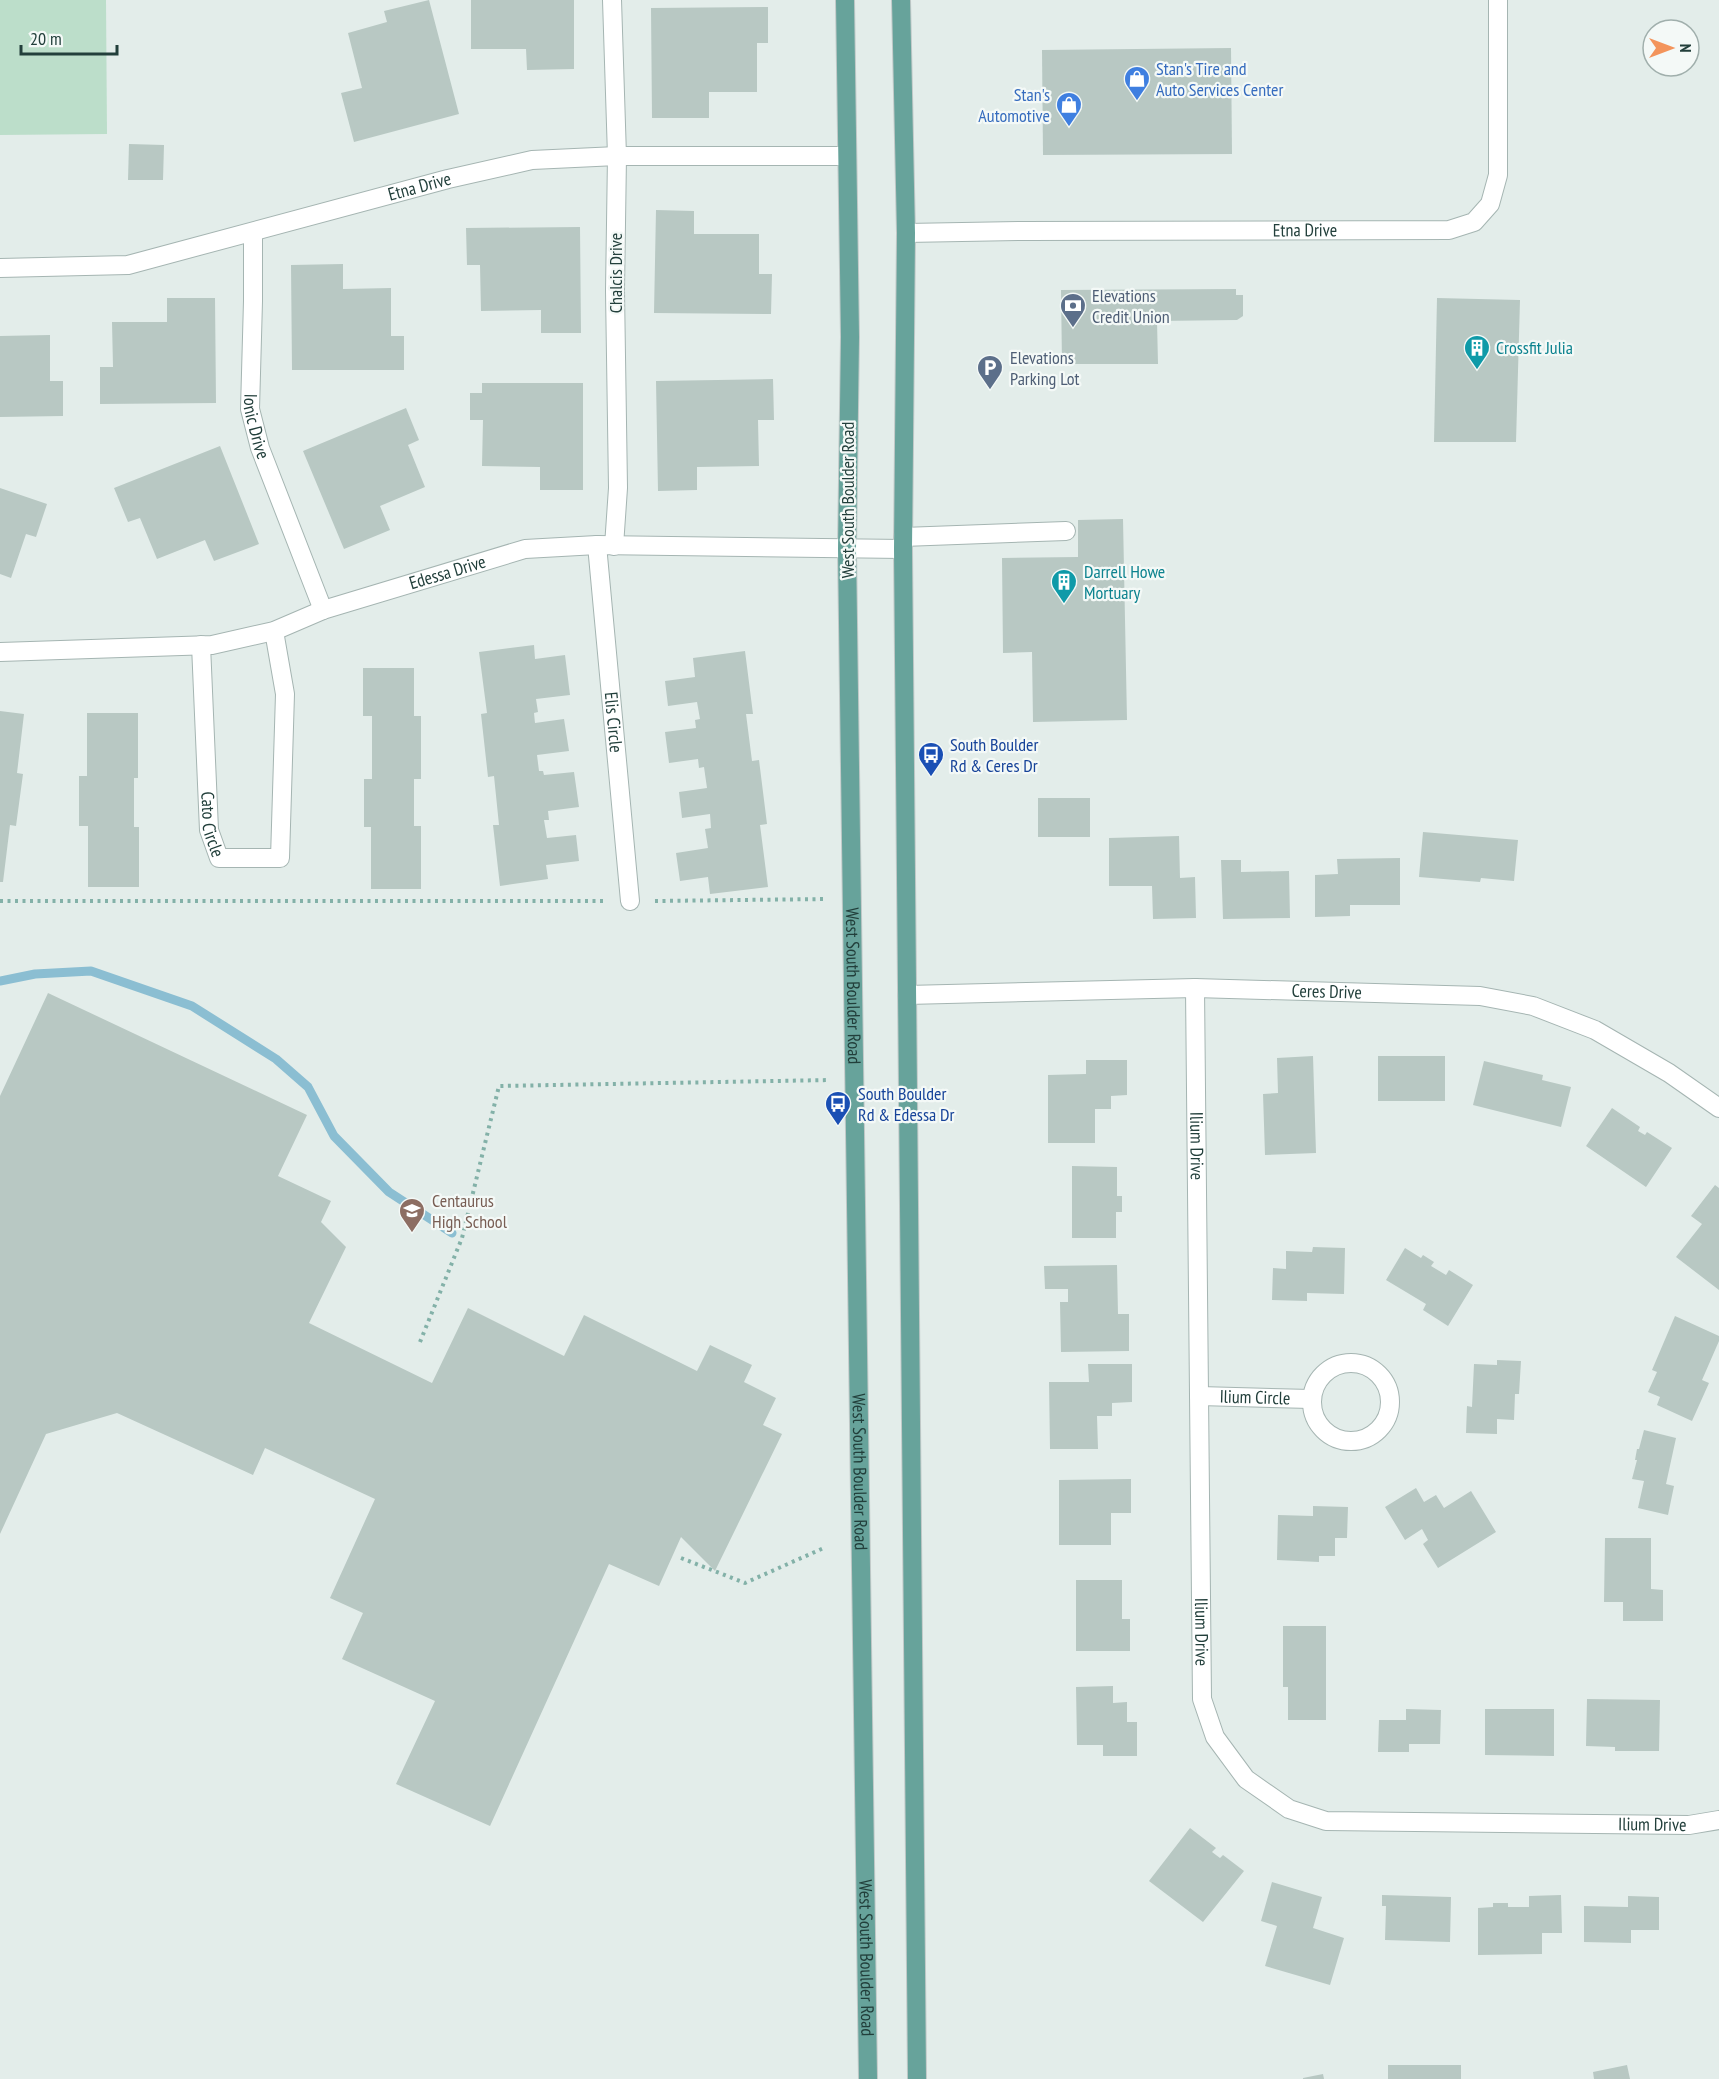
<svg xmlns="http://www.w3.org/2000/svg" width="1719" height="2079" font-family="'PT Sans Narrow',sans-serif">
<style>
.green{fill:#bcdeca}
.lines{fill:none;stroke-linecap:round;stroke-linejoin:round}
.stream{stroke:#8bbed2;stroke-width:9}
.building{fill:#b8c8c3}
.service-casing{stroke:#a5b5b2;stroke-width:20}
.minor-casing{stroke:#a5b5b2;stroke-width:20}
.primary-casing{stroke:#c1c9c8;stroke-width:20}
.path{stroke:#83b1a8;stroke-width:4;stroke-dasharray:3 4.5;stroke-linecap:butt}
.service{stroke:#fff;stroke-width:18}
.minor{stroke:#fff;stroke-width:18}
.primary{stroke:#67a39b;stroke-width:18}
.labels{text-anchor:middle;stroke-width:4.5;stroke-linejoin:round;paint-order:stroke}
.shop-label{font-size:18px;fill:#366cbe;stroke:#f4f9f7;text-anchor:start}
.street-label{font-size:18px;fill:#223f3b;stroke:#f4f9f7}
.service-label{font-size:18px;fill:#4e5e75;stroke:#f4f9f7;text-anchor:start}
.culture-label{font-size:18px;fill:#0d838f;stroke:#f4f9f7;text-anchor:start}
.transit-label{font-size:18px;fill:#164399;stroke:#f4f9f7;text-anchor:start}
.education-label{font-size:18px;fill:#785e54;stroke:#f4f9f7;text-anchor:start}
</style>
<rect width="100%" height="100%" fill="#e3edea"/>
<polygon class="green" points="0,0 106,0 107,134 0,135"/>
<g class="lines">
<polyline class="stream" points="0,981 35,974 91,971 192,1006 276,1059 308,1087 334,1136 389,1192 452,1233"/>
</g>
<g class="building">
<polygon points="429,0 459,114 354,142 341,93 362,88 348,33 387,22 384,11"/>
<polygon points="471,0 574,0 574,69 527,70 526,49 471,49"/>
<polygon points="768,7 768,43 757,43 757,92 709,92 709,118 652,118 651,8"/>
<polygon points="1231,48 1232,154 1043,155 1042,50"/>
<polygon points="129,144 164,145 163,180 128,180"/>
<polygon points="656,210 694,211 694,234 759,234 759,274 772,274 771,314 654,313"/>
<polygon points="580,227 581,333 541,333 541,310 481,311 480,265 467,265 466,228"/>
<polygon points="343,264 343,289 391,288 391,336 404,336 404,370 292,370 291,265"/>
<polygon points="1236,289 1236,295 1243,295 1243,316 1237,320 1157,321 1158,364 1062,364 1061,290"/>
<polygon points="167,298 215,298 216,403 100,404 100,367 113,367 112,322 167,322"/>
<polygon points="1437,298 1520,300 1516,442 1434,442"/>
<polygon points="50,335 50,381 63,381 63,416 0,417 0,336"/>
<polygon points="773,379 774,420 758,420 759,466 697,467 697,490 658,491 656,381"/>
<polygon points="482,383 583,383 583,490 540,490 540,467 482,466 483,420 470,420 470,393 482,393"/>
<polygon points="406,408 419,440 408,445 425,487 380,506 390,530 344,549 303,451"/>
<polygon points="220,446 259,544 214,561 205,540 157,559 140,518 128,522 114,488"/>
<polygon points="0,488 47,504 36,537 26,534 11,578 0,574"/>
<polygon points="1123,519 1127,720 1033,722 1032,652 1003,653 1002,558 1078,557 1078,520"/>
<polygon points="534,645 535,659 565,655 570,695 536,699 538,712 534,713 535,723 564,719 569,751 537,755 539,771 543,771 544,775 574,772 579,807 548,811 549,820 544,820 547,838 576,835 579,861 546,865 548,879 500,886 493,825 499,825 494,776 488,777 481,714 487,713 479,652"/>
<polygon points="745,651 753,714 746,714 752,761 759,760 767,824 760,825 768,887 710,894 708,877 680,881 676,853 708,848 705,829 711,828 710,814 682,818 679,792 707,788 704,767 699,768 698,759 669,763 665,732 696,728 695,720 700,719 697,702 668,706 665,681 695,677 693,658"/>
<polygon points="363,668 414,668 414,716 421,716 421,779 414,779 414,826 421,826 421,889 371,889 371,827 364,827 364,779 372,779 372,716 363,716"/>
<polygon points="0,711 24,714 17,773 23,774 16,826 10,825 3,882 0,882"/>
<polygon points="87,713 138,713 138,778 134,778 134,827 139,827 139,887 88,887 88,826 79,826 79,776 87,776"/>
<rect x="1038" y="798" width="52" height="39"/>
<polygon points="1423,832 1518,840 1514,881 1481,878 1480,882 1419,877"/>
<polygon points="1179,836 1180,878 1195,877 1196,918 1153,919 1152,886 1109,886 1109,838"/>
<polygon points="1400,858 1400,905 1350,905 1350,916 1315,917 1315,875 1338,874 1337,859"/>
<polygon points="1221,860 1241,860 1241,872 1289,871 1290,918 1223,919"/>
<polygon points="48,993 307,1115 278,1176 331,1201 321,1222 346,1247 309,1323 432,1383 468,1308 564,1356 584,1315 697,1371 710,1345 752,1365 744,1382 776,1398 763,1425 782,1434 715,1571 681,1537 659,1586 609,1564 490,1826 396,1784 435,1701 342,1659 363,1613 330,1598 375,1499 265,1448 253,1475 117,1413 46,1434 0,1534 0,1096"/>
<polygon points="1313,1056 1316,1153 1265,1155 1263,1094 1278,1093 1277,1058"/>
<rect x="1378" y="1056" width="67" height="45"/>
<polygon points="1086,1060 1127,1060 1127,1095 1111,1096 1111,1109 1095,1109 1095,1143 1048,1143 1048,1075 1086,1074"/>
<polygon points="1484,1061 1543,1075 1542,1080 1571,1087 1561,1127 1473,1105"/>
<polygon points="1612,1108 1640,1127 1638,1131 1645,1135 1647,1132 1672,1148 1646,1187 1586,1146"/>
<polygon points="1072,1166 1117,1167 1117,1196 1122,1196 1122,1212 1116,1212 1116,1238 1072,1238"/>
<polygon points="1715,1185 1719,1188 1719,1290 1676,1257 1702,1224 1691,1216"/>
<polygon points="1313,1247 1345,1248 1344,1294 1307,1293 1307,1301 1272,1300 1273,1268 1286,1269 1286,1251 1312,1252"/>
<polygon points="1405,1248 1421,1258 1423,1255 1434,1262 1431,1266 1446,1275 1449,1270 1473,1285 1448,1326 1423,1310 1426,1304 1386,1280"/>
<polygon points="1117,1265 1118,1314 1129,1314 1129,1351 1061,1352 1060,1302 1068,1302 1068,1289 1045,1289 1044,1266"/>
<polygon points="1675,1316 1719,1336 1719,1341 1702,1380 1709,1383 1692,1421 1657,1405 1660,1397 1648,1392 1657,1372 1652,1370"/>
<polygon points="1497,1360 1521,1361 1519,1394 1515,1394 1514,1420 1497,1419 1497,1434 1466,1433 1467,1406 1472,1407 1474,1364 1497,1365"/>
<polygon points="1088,1364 1132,1364 1132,1402 1112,1403 1112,1416 1097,1416 1098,1449 1050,1449 1049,1382 1089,1382"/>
<polygon points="1644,1430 1676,1438 1666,1484 1674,1486 1668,1515 1638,1508 1644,1481 1632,1479 1637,1460 1635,1460 1637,1449 1639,1449"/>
<polygon points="1131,1479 1131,1513 1111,1513 1111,1545 1059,1545 1059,1480"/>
<polygon points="1416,1488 1424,1502 1436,1495 1444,1508 1471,1491 1496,1532 1438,1568 1423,1544 1428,1540 1422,1529 1405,1540 1385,1507"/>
<polygon points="1313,1506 1348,1507 1347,1538 1335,1538 1335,1556 1319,1556 1319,1562 1277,1560 1278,1515 1313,1516"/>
<polygon points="1605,1538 1651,1538 1651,1589 1663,1590 1663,1621 1623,1621 1623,1602 1604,1602"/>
<polygon points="1076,1580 1122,1580 1122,1619 1130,1619 1130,1651 1076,1651"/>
<polygon points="1283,1626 1326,1626 1326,1720 1288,1720 1288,1687 1283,1687"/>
<polygon points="1113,1686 1113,1703 1127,1702 1127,1722 1137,1722 1137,1756 1103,1756 1103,1745 1077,1745 1076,1687"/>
<polygon points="1587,1699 1660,1700 1659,1751 1615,1751 1615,1747 1586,1746"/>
<polygon points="1406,1709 1441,1710 1440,1744 1409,1744 1409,1752 1378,1752 1379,1720 1406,1720"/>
<polygon points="1485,1709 1554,1709 1554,1756 1485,1755"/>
<polygon points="1190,1828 1216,1848 1212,1852 1220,1858 1223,1855 1244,1871 1203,1922 1149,1881"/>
<polygon points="1272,1882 1322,1897 1313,1928 1344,1938 1330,1985 1265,1966 1277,1926 1261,1921"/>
<polygon points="1382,1895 1451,1897 1450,1942 1385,1940 1386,1906 1382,1906"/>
<polygon points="1561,1895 1562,1933 1542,1933 1542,1954 1478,1955 1478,1908 1493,1907 1493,1903 1508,1903 1508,1907 1529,1907 1529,1896"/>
<polygon points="1628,1896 1659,1897 1659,1930 1631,1930 1631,1943 1584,1942 1584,1906 1628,1907"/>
<rect x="1388" y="2065" width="73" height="14"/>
<polygon points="1627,2065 1630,2079 1594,2079 1593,2072"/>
<polygon points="1323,2074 1324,2079 1303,2079 1303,2078"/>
</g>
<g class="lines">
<defs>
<polyline id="service" points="903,537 1066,531"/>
<g id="minor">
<polyline points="612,0 617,156 615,291 618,488 614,546"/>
<path id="s1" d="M253,232V301L250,409L260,448L323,610"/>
<path id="s2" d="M906,233L1023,231L1449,230L1474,222L1490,204L1498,175V0"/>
<path id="s3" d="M0,268L128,265L448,179L532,160L617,156H847"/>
<path id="s4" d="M597,545L630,901"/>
<path id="s5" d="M201,645L209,830L219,858H280L285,694L274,631"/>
<path id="s6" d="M0,652L212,645L274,631L323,610L525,549L597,545L903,549"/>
<path id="s7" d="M1195,988L1202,1699L1215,1737L1246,1779L1289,1809L1326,1821L1689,1825L1719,1820"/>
<path id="s8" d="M907,995L1195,988L1480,996L1533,1006L1595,1030L1669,1073L1719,1108"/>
<circle cx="1351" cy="1402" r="39"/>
<path id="s9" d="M1199,1396L1311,1399"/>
</g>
<g id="primary">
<path id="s10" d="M845,0L850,337L847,549L868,2079"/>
<polyline points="901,0 906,233 903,549 917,2079"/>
</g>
</defs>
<use href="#service" class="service-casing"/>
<use href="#minor" class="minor-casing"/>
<use href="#primary" class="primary-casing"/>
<g class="path">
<polyline points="0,901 605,901"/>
<polyline points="655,901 827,899"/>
<polyline points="420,1342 462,1238 499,1086 830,1080"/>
<polyline points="681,1558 745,1583 826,1547"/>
</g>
<use href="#service" class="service"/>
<use href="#minor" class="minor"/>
<use href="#primary" class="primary"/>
</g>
<defs>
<symbol id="shop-pin" viewBox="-11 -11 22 30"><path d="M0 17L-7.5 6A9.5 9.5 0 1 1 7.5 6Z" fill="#3f7fe0" stroke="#f4f9f7"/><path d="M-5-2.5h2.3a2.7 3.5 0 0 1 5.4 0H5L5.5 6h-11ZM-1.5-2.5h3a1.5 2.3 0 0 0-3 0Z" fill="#fff"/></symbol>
<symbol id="bank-pin" viewBox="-11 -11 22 30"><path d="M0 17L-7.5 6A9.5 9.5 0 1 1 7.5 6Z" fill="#5c6f8a" stroke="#f4f9f7"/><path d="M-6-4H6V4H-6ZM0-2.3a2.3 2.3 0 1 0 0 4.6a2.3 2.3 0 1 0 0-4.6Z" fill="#fff"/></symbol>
<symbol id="building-pin" viewBox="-11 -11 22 30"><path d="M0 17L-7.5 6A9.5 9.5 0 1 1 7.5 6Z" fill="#0f9aa8" stroke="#f4f9f7"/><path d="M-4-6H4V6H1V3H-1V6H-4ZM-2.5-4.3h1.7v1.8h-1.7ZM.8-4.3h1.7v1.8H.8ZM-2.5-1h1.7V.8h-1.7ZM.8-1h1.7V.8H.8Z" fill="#fff"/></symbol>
<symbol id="parking-pin" viewBox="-11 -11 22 30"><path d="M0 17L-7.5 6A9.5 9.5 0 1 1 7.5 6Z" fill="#5c6f8a" stroke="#f4f9f7"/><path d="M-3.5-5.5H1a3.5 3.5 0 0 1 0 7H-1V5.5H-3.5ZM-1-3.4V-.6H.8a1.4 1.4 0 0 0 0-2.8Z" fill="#fff"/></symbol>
<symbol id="bus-pin" viewBox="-11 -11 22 30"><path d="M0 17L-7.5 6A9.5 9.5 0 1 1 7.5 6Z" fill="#1a4fb4" stroke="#f4f9f7"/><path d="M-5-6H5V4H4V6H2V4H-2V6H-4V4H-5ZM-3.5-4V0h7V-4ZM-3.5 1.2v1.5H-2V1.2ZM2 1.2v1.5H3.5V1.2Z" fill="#fff"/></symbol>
<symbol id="school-pin" viewBox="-11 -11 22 30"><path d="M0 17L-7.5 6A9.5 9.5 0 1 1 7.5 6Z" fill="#8d6e63" stroke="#f4f9f7"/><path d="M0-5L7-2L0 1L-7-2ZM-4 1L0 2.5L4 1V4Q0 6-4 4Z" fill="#fff"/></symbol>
</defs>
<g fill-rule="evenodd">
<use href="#shop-pin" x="1122" y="64" width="30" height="40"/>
<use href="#shop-pin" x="1054" y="90" width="30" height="40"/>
<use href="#bank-pin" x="1058" y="291" width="30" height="40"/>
<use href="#building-pin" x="1462" y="333" width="30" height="40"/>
<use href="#parking-pin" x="975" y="353" width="30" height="40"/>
<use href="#building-pin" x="1049" y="567" width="30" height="40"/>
<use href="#bus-pin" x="916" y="740" width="30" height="40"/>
<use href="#bus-pin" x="823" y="1089" width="30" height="40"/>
<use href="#school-pin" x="397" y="1196" width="30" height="40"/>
</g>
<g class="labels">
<g class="shop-label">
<text x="1156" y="75">Stan's Tire and<tspan x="1156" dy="21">Auto Services Center</tspan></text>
<text x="1050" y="101" text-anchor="end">Stan's<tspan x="1050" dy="21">Automotive</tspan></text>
</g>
<g class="street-label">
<text dy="6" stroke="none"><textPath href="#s3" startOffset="430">Etna Drive</textPath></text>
<text dy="6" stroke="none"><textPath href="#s2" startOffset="399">Etna Drive</textPath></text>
<text transform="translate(616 273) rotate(-90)" y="6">Chalcis Drive</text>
<text dy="6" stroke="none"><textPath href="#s1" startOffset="195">Ionic Drive</textPath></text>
<text transform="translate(848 500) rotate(-90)" y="6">West South Boulder Road</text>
<text dy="6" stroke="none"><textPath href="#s6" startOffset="459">Edessa Drive</textPath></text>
<text dy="6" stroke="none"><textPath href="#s4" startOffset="178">Elis Circle</textPath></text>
<text dy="6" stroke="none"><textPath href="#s5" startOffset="180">Cato Circle</textPath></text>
<text dy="6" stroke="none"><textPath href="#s10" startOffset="986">West South Boulder Road</textPath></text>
<text dy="6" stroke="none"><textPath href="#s8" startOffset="420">Ceres Drive</textPath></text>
<text dy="6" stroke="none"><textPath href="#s7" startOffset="158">Ilium Drive</textPath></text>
<text dy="6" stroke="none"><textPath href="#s9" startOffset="56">Ilium Circle</textPath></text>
<text dy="6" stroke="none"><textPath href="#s10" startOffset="1472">West South Boulder Road</textPath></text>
<text dy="6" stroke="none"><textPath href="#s7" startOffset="644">Ilium Drive</textPath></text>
<text dy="6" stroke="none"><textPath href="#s7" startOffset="1221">Ilium Drive</textPath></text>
<text dy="6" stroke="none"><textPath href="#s10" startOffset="1958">West South Boulder Road</textPath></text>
</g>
<g class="service-label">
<text x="1092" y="302">Elevations<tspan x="1092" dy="21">Credit Union</tspan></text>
<text x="1010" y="364">Elevations<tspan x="1010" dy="21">Parking Lot</tspan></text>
</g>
<g class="culture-label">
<text x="1496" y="354">Crossfit Julia</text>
<text x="1084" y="578">Darrell Howe<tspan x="1084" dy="21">Mortuary</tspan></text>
</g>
<g class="transit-label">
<text x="950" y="751">South Boulder<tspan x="950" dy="21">Rd &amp; Ceres Dr</tspan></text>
<text x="858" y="1100">South Boulder<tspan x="858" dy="21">Rd &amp; Edessa Dr</tspan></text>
</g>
<g class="education-label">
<text x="432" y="1207">Centaurus<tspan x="432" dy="21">High School</tspan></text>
</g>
</g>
<g transform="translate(1671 48) rotate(90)"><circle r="28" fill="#f4f9f7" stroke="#a0afac" stroke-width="1.5"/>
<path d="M0-4.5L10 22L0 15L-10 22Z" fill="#f3945b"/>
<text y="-9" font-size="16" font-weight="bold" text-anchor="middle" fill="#223f3b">N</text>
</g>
<path d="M21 45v9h96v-9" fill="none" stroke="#223f3b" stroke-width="3"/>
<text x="30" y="45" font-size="18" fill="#223f3b" stroke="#f4f9f7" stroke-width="4.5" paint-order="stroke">20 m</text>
</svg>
